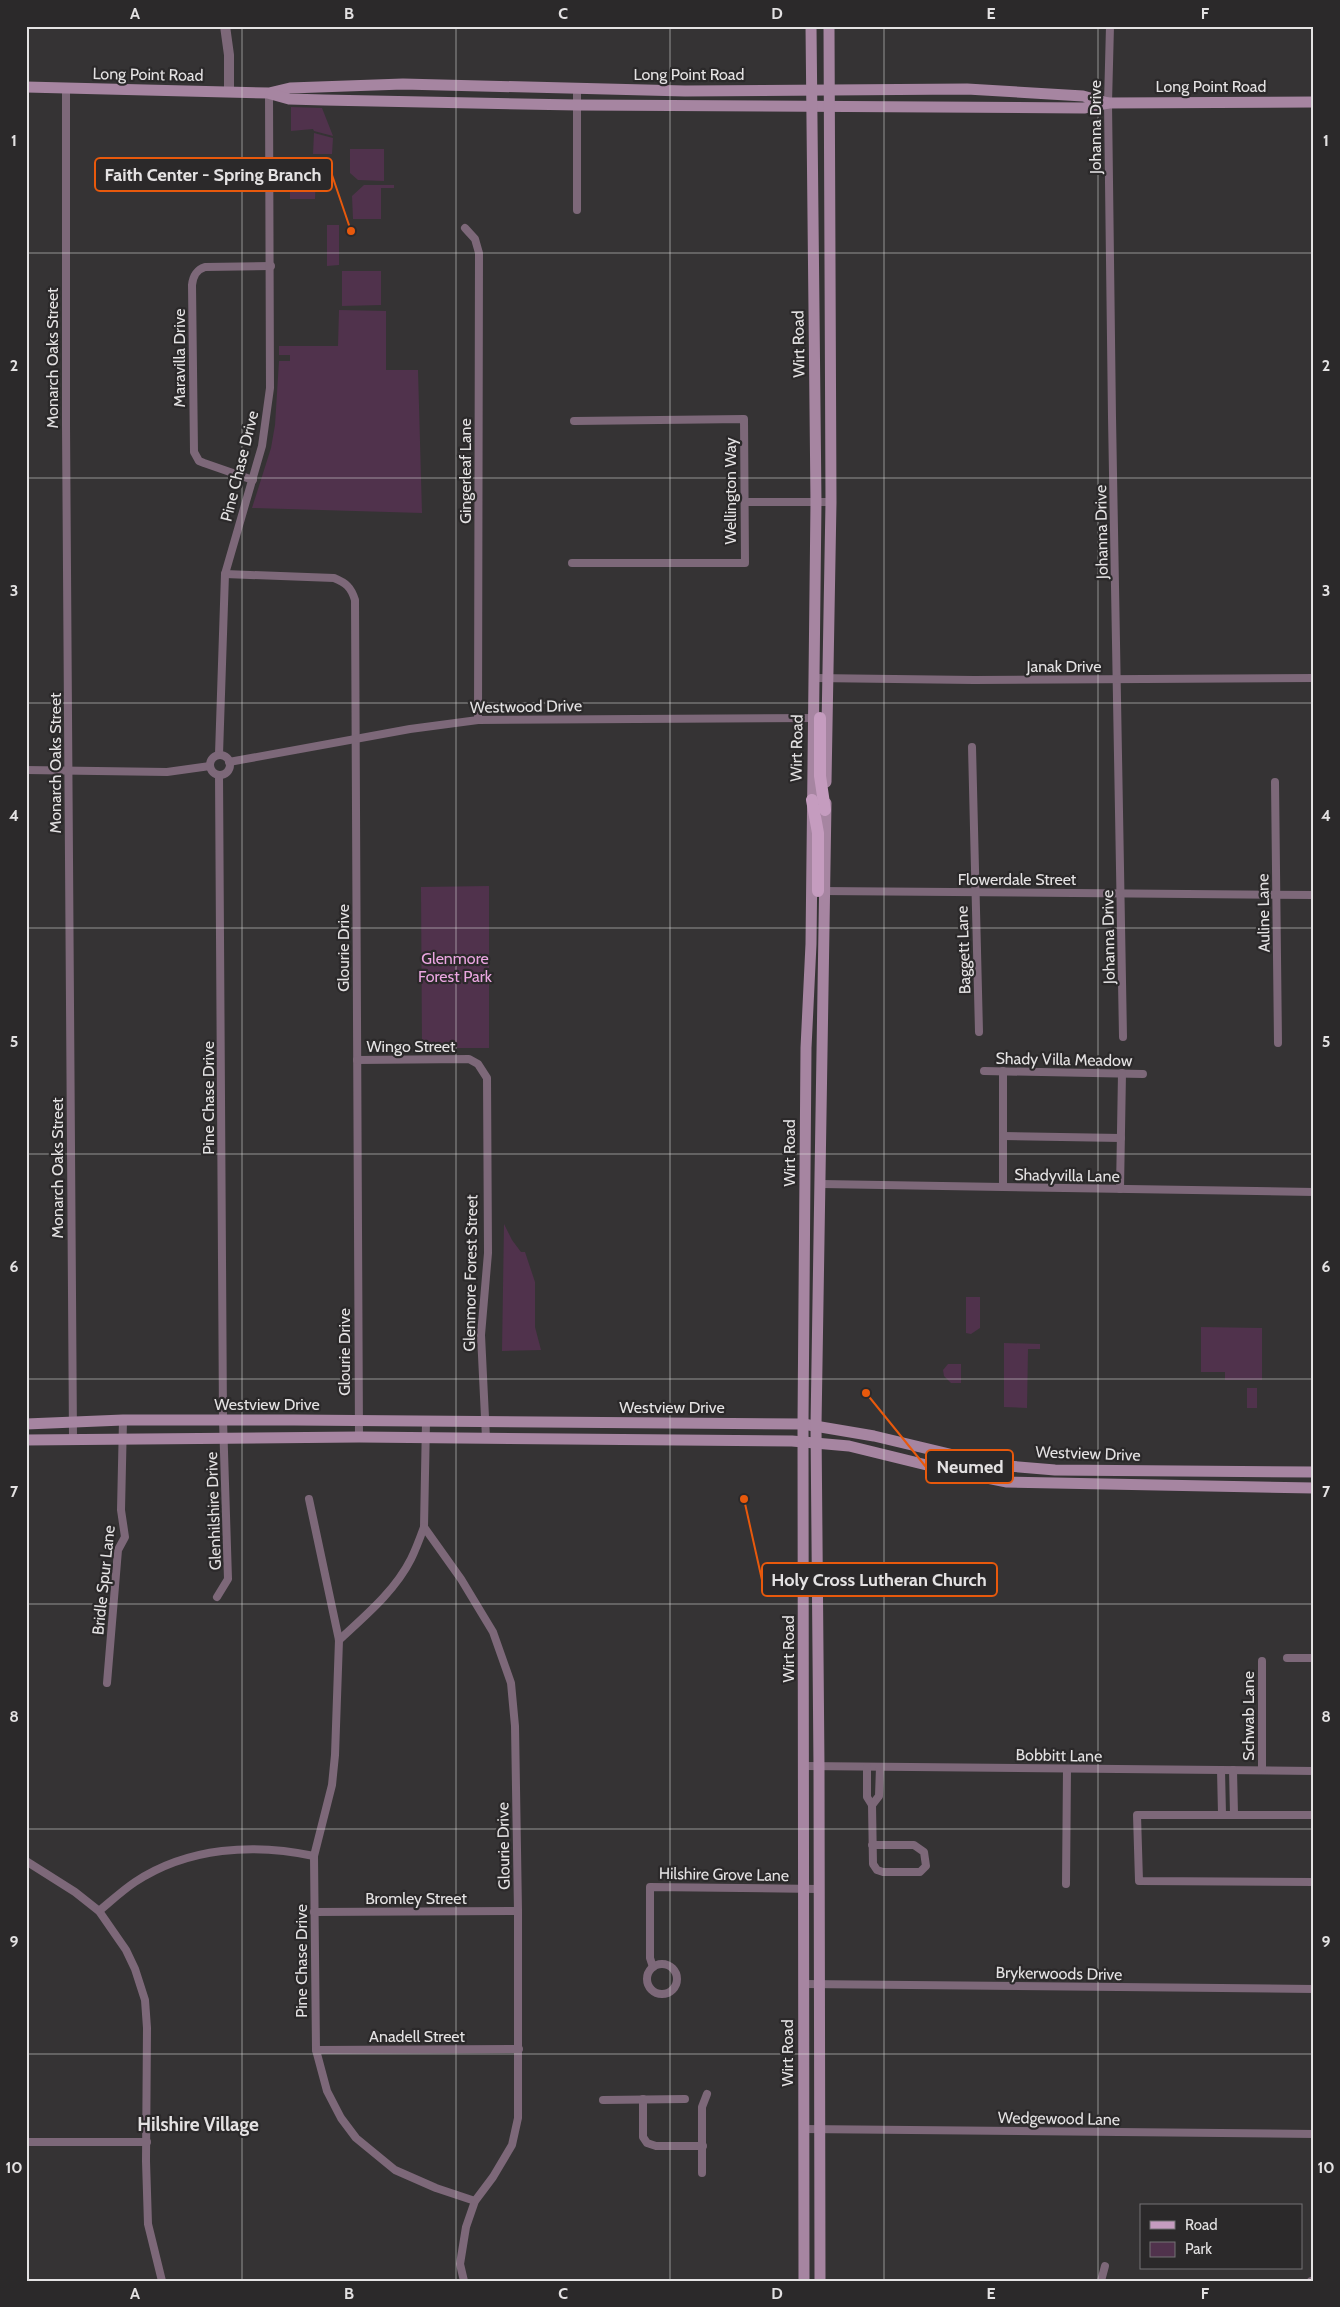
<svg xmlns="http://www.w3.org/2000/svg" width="1340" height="2307" font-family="Cabin,sans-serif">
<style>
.green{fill:#50324c}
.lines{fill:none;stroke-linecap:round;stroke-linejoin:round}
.minor{stroke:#7d6879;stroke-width:8}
.tertiary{stroke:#7d6879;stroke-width:10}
.secondary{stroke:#a685a1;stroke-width:11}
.primary{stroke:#c59cbf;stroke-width:12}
.grid{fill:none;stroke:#e4e2e3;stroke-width:1;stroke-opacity:0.55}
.labels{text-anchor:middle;stroke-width:4.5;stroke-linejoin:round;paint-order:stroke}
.street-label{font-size:16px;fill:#e4e2e3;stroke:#2b292a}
.park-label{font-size:16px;fill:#eba6e1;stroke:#2b292a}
.quarter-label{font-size:19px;font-weight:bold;fill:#e4e2e3;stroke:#2b292a}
.leader{fill:none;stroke:#e8590c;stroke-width:2}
.callout-dot{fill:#e8590c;stroke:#2b292a;stroke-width:2}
.callout{fill:#2b292a;stroke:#e8590c;stroke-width:2}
.callout-label{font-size:18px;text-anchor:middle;font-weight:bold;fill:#e4e2e3}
.neatline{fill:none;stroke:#e4e2e3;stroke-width:2}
.grid-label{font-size:16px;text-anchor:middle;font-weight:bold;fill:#e4e2e3}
</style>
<rect width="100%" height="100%" fill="#353334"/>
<g class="green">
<polygon points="291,107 322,108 333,136 314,131 313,129 291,131"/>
<polygon points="314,133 333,138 332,154 313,154"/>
<polygon points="350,149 384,149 384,181 358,180 350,173"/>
<polygon points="290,176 307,176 307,181 311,181 311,176 316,176 315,199 290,199"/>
<polygon points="364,185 394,185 394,188 381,188 381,219 353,219 352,196"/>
<polygon points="327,225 339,225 339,265 327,266"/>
<polygon points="342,271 381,271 381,305 342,306"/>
<polygon points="339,310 386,311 386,370 418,370 422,513 252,508 271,448 275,425 279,361 290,361 290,355 279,355 279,346 338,346"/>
<polygon points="489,886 489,1048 422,1048 421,887"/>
<polygon points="504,1224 512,1240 521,1252 525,1252 535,1282 535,1327 541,1350 502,1351"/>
<polygon points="966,1297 980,1297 980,1328 971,1334 966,1333"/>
<polygon points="1201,1327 1262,1328 1262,1380 1225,1380 1225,1372 1201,1372"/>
<polygon points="1004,1343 1040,1344 1040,1349 1028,1349 1027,1408 1004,1407"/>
<polygon points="948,1364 961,1364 961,1383 951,1383 944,1376 943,1370"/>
<rect x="1247" y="1388" width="10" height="20"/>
</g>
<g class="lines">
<g class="minor">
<polyline points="1110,26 1108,103 1112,417 1123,1037"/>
<polyline points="66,88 66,425 73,1438"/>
<polyline points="577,89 577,210"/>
<polyline points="465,228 475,239 479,253 478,720"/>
<path d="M253,480L204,463L199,461L194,452L192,285C193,276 196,270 205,267L271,266"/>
<polyline points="745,502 831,502"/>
<polyline points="572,563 745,563 744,419 574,421"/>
<path d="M225,574L334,578C346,583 351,587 355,600L359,1437"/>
<polyline points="814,678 974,680 1314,678"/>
<polyline points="972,747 979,1032"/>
<polyline points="219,754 225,574 262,446 270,388 269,93"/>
<circle cx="220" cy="765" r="10"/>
<polyline points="229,762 410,729 478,720 816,718"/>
<polyline points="26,770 167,772 210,766"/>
<polyline points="1275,782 1278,1043"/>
<polyline points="821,891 1314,895"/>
<polyline points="357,1060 469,1059 478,1064 487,1078 488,1253 481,1335 486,1438"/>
<polyline points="984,1071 1143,1074"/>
<polyline points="1003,1071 1003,1187"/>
<polyline points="1003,1136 1121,1138"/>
<polyline points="821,1184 1314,1192"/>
<polyline points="1120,1189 1122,1073"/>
<polyline points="426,1421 424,1527 461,1579 493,1632 511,1683 515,1726 518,1911 518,2118 512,2145 493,2177 475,2201 466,2227 460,2264 464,2281"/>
<polyline points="309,1499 339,1640 335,1755 332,1785 314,1856 316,2050 327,2091 341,2118 356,2138 395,2170 436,2188 475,2201"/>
<polyline points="217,1597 228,1579 223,1420 219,775"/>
<path d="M339,1640C365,1616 395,1591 411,1559C416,1549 420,1538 424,1527"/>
<polyline points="1287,1658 1314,1658"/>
<polyline points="107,1683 118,1550 125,1537 121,1510 123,1420"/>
<polyline points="805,1766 1314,1771"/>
<polyline points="867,1767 867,1797 872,1805"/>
<polyline points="1221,1770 1222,1814"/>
<polyline points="1233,1770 1234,1814"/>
<polyline points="1262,1770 1262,1661"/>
<polyline points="1314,1815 1137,1815 1139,1881 1314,1882"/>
<polyline points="872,1845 914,1845 924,1852 926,1866 920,1872 883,1872 877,1870 873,1864 872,1805 879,1796 880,1767"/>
<polyline points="26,1861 75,1892 99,1911 126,1950 135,1969 145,2000 147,2028 146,2161 148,2224 162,2281"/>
<polyline points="1066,1884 1067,1769"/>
<path d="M99,1911C111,1901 123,1890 135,1882C188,1847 254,1843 314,1856"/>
<polyline points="314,1912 518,1911"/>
<circle cx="662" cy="1979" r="15"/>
<polyline points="653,1967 650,1958 650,1887 818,1889"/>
<polyline points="803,1984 1314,1989"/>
<polyline points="316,2050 519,2049"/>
<polyline points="643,2099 643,2137 647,2143 656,2146 703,2146"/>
<polyline points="603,2100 685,2099"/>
<polyline points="803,2129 1314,2134"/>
<polyline points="26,2142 147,2142"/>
<polyline points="702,2173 702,2107 707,2094"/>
<polyline points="1101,2281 1105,2266"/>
<polyline points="1311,2281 1314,2280"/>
</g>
<polyline class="tertiary" points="225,26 229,55 229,92"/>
<g class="secondary">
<polyline points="26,87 269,93 290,88 403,84 685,91 967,89 1083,96 1108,103"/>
<polyline points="271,94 289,99 324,100 577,105 1084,108 1108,103 1314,102"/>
<polyline points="826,782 831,502 829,26"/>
<polyline points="26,1424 123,1420 294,1420 803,1424 874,1436 962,1457 1008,1466 1055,1470 1314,1472"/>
<polyline points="26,1440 359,1437 792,1441 849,1446 947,1470 1007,1482 1314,1488"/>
<polyline points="804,2281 803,1424 806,1048 811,944 816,502 811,26"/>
<polyline points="820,2281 819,1766 816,1426 826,803"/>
</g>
<g class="primary">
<polyline points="820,718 820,776 825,810"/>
<polyline points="812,800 818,833 818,891"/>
</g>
</g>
<path class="grid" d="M242,26V2281M456,26V2281M670,26V2281M884,26V2281M1098,26V2281M26,253H1314M26,478H1314M26,703H1314M26,928H1314M26,1154H1314M26,1379H1314M26,1604H1314M26,1829H1314M26,2054H1314"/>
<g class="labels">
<g class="street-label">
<text transform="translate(148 74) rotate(1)" y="6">Long Point Road</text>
<text x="689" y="80">Long Point Road</text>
<text x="1211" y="92">Long Point Road</text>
<text transform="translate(1095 127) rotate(-90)" y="6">Johanna Drive</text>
<text transform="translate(798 344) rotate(-91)" y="6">Wirt Road</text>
<text transform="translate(52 358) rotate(-90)" y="6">Monarch Oaks Street</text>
<text transform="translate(179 358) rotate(-90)" y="6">Maravilla Drive</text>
<text transform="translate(239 466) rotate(-76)" y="6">Pine Chase Drive</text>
<text transform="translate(465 471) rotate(-90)" y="6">Gingerleaf Lane</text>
<text transform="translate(730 491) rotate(-90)" y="6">Wellington Way</text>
<text transform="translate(1101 532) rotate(-91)" y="6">Johanna Drive</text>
<text x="1064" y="672">Janak Drive</text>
<text transform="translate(526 706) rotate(-1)" y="6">Westwood Drive</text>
<text transform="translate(796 748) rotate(-89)" y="6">Wirt Road</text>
<text transform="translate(55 763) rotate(-90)" y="6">Monarch Oaks Street</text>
<text x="1017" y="885">Flowerdale Street</text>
<text transform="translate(1263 913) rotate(-91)" y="6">Auline Lane</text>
<text transform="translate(1108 937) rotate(-91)" y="6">Johanna Drive</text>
<text transform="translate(343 948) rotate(-90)" y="6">Glourie Drive</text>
<text transform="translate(963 950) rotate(-92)" y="6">Baggett Lane</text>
<text x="411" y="1052">Wingo Street</text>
<text transform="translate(1064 1059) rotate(1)" y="6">Shady Villa Meadow</text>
<text transform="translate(208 1098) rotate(-90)" y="6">Pine Chase Drive</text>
<text transform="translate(789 1153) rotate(-90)" y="6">Wirt Road</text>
<text transform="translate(57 1168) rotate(-90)" y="6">Monarch Oaks Street</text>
<text transform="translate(1067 1175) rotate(1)" y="6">Shadyvilla Lane</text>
<text transform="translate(470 1273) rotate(-89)" y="6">Glenmore Forest Street</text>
<text transform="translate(344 1352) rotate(-90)" y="6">Glourie Drive</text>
<text x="267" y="1410">Westview Drive</text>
<text x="672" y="1413">Westview Drive</text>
<text transform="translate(1088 1453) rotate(2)" y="6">Westview Drive</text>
<text transform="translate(213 1511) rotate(-92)" y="6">Glenhilshire Drive</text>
<text transform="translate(103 1580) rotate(-84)" y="6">Bridle Spur Lane</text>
<text transform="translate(788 1649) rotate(-90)" y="6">Wirt Road</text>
<text transform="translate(1248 1716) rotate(-90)" y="6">Schwab Lane</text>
<text transform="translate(1059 1755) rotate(1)" y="6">Bobbitt Lane</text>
<text transform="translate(503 1846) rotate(-91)" y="6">Glourie Drive</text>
<text transform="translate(724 1874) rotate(1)" y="6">Hilshire Grove Lane</text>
<text x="416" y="1904">Bromley Street</text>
<text transform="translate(301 1961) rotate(-90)" y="6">Pine Chase Drive</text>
<text transform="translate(1059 1973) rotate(1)" y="6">Brykerwoods Drive</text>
<text x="417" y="2042">Anadell Street</text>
<text transform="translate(787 2053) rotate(-90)" y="6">Wirt Road</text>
<text transform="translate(1059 2118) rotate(1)" y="6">Wedgewood Lane</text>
</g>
<g class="park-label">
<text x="455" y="964">Glenmore<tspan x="455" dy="18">Forest Park</tspan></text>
</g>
<g class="quarter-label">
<text x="198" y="2131">Hilshire Village</text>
</g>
</g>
<path class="leader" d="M351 231L332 175M866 1393L926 1467M744 1499L762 1580"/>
<g class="callout-dot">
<circle cx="351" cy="231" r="5"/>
<circle cx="866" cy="1393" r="5"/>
<circle cx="744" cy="1499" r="5"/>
</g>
<g class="callout">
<rect x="95" y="158" width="237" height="33" rx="5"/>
<rect x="926" y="1450" width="87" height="33" rx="5"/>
<rect x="762" y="1563" width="235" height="33" rx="5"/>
</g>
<g class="callout-label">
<text x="213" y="181">Faith Center - Spring Branch</text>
<text x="970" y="1473">Neumed</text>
<text x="879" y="1586">Holy Cross Lutheran Church</text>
</g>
<rect width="1340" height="2307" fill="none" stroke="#2b292a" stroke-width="55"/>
<rect x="1140" y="2204" width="162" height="65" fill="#2b292a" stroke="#757374"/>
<rect x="1150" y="2221" width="25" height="8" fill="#c59cbf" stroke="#757374"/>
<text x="1185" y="2230" font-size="15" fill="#e4e2e3">Road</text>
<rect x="1150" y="2242" width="25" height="15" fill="#50324c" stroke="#757374"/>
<text x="1185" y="2254" font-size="15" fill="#e4e2e3">Park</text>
<rect x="28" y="28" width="1284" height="2252" class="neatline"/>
<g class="grid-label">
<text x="135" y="19">A</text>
<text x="349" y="19">B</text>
<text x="563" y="19">C</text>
<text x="777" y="19">D</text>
<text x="991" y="19">E</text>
<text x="1205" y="19">F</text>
<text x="14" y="146">1</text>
<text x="1326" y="146">1</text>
<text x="14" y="371">2</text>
<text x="1326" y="371">2</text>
<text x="14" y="596">3</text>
<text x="1326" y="596">3</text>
<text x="14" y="821">4</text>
<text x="1326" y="821">4</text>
<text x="14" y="1047">5</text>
<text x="1326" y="1047">5</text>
<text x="14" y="1272">6</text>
<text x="1326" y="1272">6</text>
<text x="14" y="1497">7</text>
<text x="1326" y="1497">7</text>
<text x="14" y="1722">8</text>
<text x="1326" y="1722">8</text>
<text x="14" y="1947">9</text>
<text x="1326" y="1947">9</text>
<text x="14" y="2173">10</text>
<text x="1326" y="2173">10</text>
<text x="135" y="2299">A</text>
<text x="349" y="2299">B</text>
<text x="563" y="2299">C</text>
<text x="777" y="2299">D</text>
<text x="991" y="2299">E</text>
<text x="1205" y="2299">F</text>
</g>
</svg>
